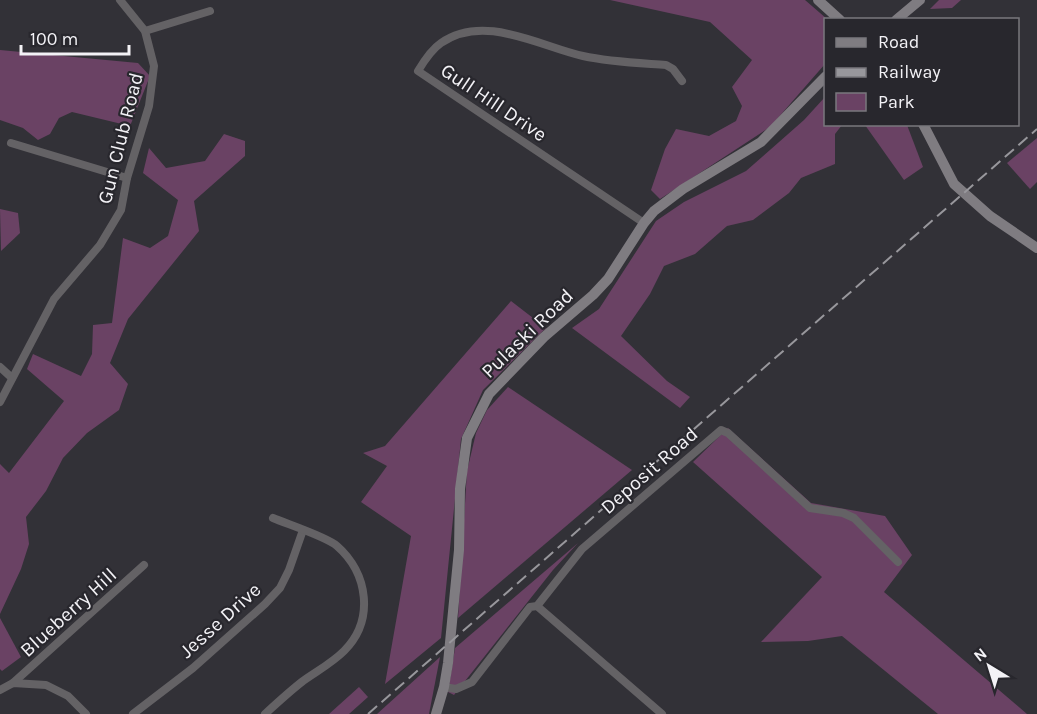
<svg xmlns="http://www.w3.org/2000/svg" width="1037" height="714" font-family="Karla,sans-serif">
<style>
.green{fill:#6a4264}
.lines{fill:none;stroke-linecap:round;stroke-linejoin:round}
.street{stroke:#646265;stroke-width:8}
.secondary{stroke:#7f7c81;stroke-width:10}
.rail{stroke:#98979c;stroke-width:2;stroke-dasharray:12 6;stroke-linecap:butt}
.labels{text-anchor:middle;stroke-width:4.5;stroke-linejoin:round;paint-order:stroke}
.street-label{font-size:20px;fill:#f3f2f6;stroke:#28272d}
</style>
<rect width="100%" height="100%" fill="#323137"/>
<g class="green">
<polygon points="610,0 805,0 827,19 826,20 825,64 770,127 660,199 651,190 665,149 676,129 709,136 736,121 742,106 732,87 752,60 710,22"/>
<polygon points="939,0 961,0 952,8 930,9"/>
<polygon points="0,50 138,63 150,76 130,126 72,112 59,118 50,134 38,140 23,128 0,120"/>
<polygon points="825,97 826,124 842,125 835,134 835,164 801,178 789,193 753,220 727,226 695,254 664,266 650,294 621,336 667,381 690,397 680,408 572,328 599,309 656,221 684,202 746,171 804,120"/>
<polygon points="865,125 907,125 923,167 904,180"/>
<polygon points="224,134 245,141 245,156 194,201 199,231 128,319 110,363 128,384 119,410 87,433 63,458 46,491 26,517 29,544 21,569 0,614 0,464 9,473 64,401 27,369 33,354 81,376 92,354 93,325 112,323 123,238 150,248 168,236 178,200 143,173 149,148 166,168 205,161"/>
<polygon points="1037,138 1037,182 1030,189 1007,163"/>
<polygon points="0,209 18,213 20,233 1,251"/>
<polygon points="511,301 546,328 483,390 461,439 441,638 385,684 411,536 361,502 387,466 363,453 385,446"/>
<polygon points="508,387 632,470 458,618 467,471 476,433 487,410"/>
<polygon points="728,428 811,503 885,516 912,555 884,592 1027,714 938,714 842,636 808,641 761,642 822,577 693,462"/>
<polygon points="578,543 553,570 454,695 448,692 455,648"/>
<polygon points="0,618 21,657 2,671 0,669"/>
<polygon points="440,657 429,714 377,714"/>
<polygon points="359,687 368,697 349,714 329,714"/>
</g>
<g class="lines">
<g class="street">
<polyline points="145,31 210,11"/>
<polyline points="11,143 127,178"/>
<path d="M644,223L418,71C424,61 432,49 441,43C484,13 539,46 583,56C610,62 639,63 666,65L673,69L682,81"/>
<polyline points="0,367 12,378"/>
<polyline points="0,402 54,299 100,245 121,210 127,178 149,106 154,66 145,31 120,0"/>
<polyline points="537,606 662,714"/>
<polyline points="13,683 144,565"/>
<polyline points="444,687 456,689 472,682 530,607 537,606 582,549 721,430 728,433 810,508 843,513 854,518 898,562"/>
<polyline points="0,690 13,683 46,685 68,696 86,714"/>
<polyline points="133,714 193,668 265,604 280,588 289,570 303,530"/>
<path d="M265,714C277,703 290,691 303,681C317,671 332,663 344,651C375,620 368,573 337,546C327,537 287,524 273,518"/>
</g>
<g class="secondary">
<polyline points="818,0 840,20"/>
<polyline points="896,20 920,0"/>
<polyline points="923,124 954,184 990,216 1037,248"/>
<polyline points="436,714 444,687 448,663 459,550 460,489 467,438 489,394 544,337 593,295 608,279 644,223 654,211 683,189 761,142 826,76"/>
</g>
<polyline class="rail" points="368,714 1037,129"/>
</g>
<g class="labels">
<g class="street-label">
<text transform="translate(494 102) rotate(34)" y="7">Gull Hill Drive</text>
<text transform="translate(120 138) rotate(-76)" y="7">Gun Club Road</text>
<text transform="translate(527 333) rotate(-44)" y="7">Pulaski Road</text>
<text transform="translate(649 470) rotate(-41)" y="7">Deposit Road</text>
<text transform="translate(68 612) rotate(-42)" y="7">Blueberry Hill</text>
<text transform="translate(220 620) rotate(-42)" y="7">Jesse Drive</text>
</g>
</g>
<rect x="824" y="18" width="195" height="108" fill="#28272d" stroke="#79787d" stroke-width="1.5"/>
<rect x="836" y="38" width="30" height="9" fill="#7f7c81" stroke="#79787d" stroke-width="1.5"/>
<text x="878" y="48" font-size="18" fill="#f3f2f6">Road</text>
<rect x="836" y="68" width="30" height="9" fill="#98979c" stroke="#79787d" stroke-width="1.5"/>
<text x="878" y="78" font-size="18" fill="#f3f2f6">Railway</text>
<rect x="836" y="93" width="30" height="18" fill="#6a4264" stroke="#79787d" stroke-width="1.5"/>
<text x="878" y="108" font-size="18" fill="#f3f2f6">Park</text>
<g transform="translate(989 666) rotate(322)" stroke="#28272d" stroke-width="4.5" paint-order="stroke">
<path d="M0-4.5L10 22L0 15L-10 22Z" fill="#f3f2f6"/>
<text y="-9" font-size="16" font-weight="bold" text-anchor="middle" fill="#f3f2f6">N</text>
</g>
<path d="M21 45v9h108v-9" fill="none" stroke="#f3f2f6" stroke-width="3"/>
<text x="30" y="45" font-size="18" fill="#f3f2f6" stroke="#28272d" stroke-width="4.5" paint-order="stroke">100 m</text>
</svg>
